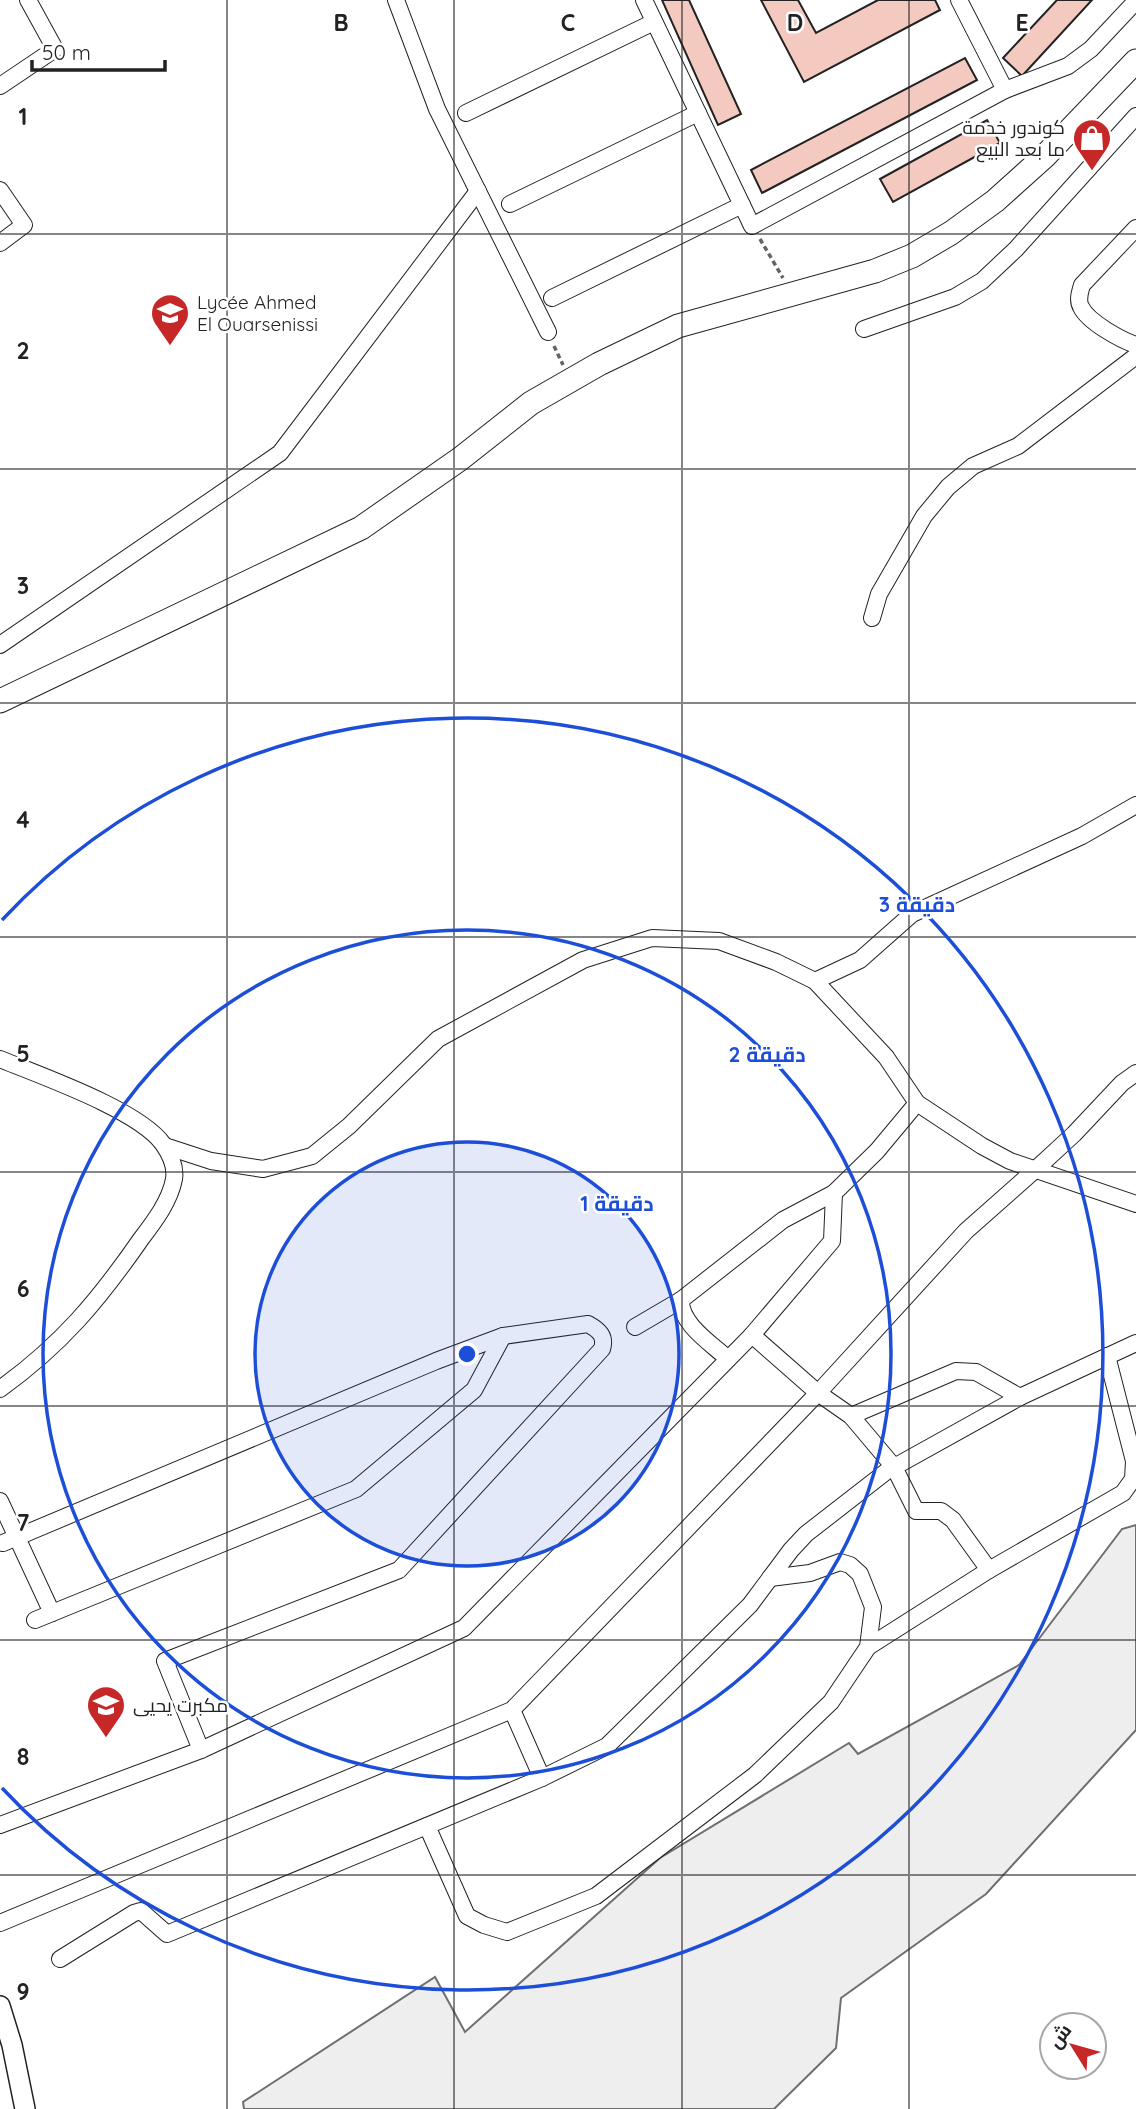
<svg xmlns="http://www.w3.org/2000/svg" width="1136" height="2109" font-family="Quicksand,Cairo,sans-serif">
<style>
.green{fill:#eee;stroke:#6f6f6f;stroke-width:2}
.building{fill:#f3c9c0;stroke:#222;stroke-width:2}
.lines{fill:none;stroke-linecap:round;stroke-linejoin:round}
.minor-casing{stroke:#222;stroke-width:18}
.tertiary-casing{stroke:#222;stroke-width:22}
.secondary-casing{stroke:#222;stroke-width:25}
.path{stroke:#646464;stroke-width:3.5;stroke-dasharray:5 3.5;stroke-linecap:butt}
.minor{stroke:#fff;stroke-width:16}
.tertiary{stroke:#fff;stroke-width:19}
.secondary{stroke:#fff;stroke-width:23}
.grid{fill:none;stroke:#222;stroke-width:2;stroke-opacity:0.55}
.ring{fill:none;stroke:#1d4ed8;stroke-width:3.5}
.labels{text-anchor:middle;stroke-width:5;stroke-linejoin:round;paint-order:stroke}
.poi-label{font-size:19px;fill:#222;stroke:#fff;text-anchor:start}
.grid-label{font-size:23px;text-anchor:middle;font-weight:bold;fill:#222;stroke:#fff;stroke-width:5;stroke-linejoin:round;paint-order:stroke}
.centre{fill:#1d4ed8;stroke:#fff;stroke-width:3.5}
.ring-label{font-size:21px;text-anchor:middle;font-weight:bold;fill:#1d4ed8;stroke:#fff;stroke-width:5;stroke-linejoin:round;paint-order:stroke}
</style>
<rect width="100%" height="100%" fill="#fff"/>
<polygon class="green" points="1136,1525 1136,1730 986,1894 841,1998 836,2048 774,2109 244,2109 243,2102 435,1977 465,2032 660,1858 849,1743 858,1754 1019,1665 1122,1529"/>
<g class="building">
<polygon points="662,0 689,0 741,114 718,125"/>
<polygon points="761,0 798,0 816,33 878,0 935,0 940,10 804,82"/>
<polygon points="1057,0 1092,0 1022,76 1003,58"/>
<polygon points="965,58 977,80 762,193 751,170"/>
<polygon points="987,120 1000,143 893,202 880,179"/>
</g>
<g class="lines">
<defs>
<g id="minor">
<polyline points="396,0 437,109 548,332"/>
<polyline points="644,0 752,226 1005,90 1068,66 1091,49 1136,1"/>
<polyline points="959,0 1005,90"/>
<polyline points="0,86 55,49 28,0"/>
<polyline points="466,113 654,22"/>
<polyline points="0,190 24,225 0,243"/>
<polyline points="510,204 698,113"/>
<path d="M1136,228L1082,285C1080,292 1077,300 1081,307C1088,322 1121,340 1136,345"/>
<polyline points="552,298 742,205"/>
<polyline points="864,329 955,297 982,281 1016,249 1136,116"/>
<polyline points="872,618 879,594 924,516 948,487 973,466 1018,446 1136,356"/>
<polyline points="0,645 280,453 478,191"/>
<polyline points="815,981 860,960 912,914 1082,836 1136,805"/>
<path d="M0,1059C41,1076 139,1110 163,1144C170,1154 176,1167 174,1179C170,1201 154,1222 141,1239C98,1301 61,1345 0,1389"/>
<polyline points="165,1146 211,1161 263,1169 312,1156 349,1126 438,1039 583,960 652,938 719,941 776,962 815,981 886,1057 917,1103 982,1146 1010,1161 1136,1204"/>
<polyline points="635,1327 681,1300"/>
<polyline points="752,1335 832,1241 834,1193"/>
<path d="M728,1359C712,1344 680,1324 681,1300L783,1220L834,1193L877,1151L917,1103"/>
<polyline points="851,1416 956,1371 976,1372 1020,1397"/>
<polyline points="0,1501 52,1613"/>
<path d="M3,1543L436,1361L503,1336L588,1324C599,1330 606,1336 602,1349L399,1570L165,1661L201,1750"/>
<polyline points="35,1620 356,1489 474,1390 503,1336"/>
<polyline points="868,1647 989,1570 1123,1493 1133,1479 1134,1461 1107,1356"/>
<polyline points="512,1710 542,1778"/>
<polyline points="0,1825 201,1750 464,1628 752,1335 818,1393 851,1416 894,1467 916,1511 941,1511 953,1520 989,1570"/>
<polyline points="427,1826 467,1916 484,1925 507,1932 596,1896 755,1775 831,1702 868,1647 873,1607 860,1574 850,1565 840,1562 810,1573 770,1578"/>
<polyline points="0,1923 512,1710 818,1393 966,1231 1036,1169 1074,1134 1122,1083 1136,1073"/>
<polyline points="60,1959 134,1913 141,1911 167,1934 542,1778 607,1746 750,1605 791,1550 806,1534 887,1471 1020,1397 1136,1343"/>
</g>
<polyline id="tertiary" points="0,2006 12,2045 25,2109"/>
<polyline id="secondary" points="0,701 361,528 460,459 531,403 599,364 678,326 875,271 912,256 951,233 995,201 1044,157 1136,61"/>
</defs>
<use href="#minor" class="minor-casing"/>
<use href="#tertiary" class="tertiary-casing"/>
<use href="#secondary" class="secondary-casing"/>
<g class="path">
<polyline points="760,239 783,278"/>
<polyline points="554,346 563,365"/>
</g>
<use href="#minor" class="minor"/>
<use href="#tertiary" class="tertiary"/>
<use href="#secondary" class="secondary"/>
</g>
<path class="grid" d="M227,0V2109M454,0V2109M682,0V2109M909,0V2109M0,234H1136M0,469H1136M0,703H1136M0,937H1136M0,1172H1136M0,1406H1136M0,1640H1136M0,1875H1136"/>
<circle cx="467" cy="1354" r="212" fill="#1d4ed8" fill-opacity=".12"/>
<g class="ring">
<circle cx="467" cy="1354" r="212"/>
<circle cx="467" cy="1354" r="424"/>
<path d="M2 920A636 636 0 1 1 2 1788"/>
</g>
<defs>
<symbol id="shop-pin" viewBox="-11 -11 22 30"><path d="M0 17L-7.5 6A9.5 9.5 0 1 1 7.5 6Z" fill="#c62828" stroke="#fff"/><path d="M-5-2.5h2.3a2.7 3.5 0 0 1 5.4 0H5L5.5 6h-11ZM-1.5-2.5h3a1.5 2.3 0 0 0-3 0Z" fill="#fff"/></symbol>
<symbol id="school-pin" viewBox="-11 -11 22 30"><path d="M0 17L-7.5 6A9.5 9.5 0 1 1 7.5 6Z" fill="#c62828" stroke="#fff"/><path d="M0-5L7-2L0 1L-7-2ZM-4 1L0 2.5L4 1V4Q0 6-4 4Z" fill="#fff"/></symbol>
</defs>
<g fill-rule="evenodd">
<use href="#shop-pin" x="1070" y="116" width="44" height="60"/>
<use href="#school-pin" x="148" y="291" width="44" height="60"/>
<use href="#school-pin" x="84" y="1683" width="44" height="60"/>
</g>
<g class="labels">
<g class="poi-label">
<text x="1065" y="134" text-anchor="end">كوندور خدمة<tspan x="1065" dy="22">ما بعد البيع</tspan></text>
<text x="197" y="309">Lycée Ahmed<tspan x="197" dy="22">El Ouarsenissi</tspan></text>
<text x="133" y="1712">مكبرت يحيى</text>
</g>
</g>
<g class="grid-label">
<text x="341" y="31">B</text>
<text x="568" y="31">C</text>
<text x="795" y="31">D</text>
<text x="1022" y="31">E</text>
<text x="23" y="125">1</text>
<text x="23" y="359">2</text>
<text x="23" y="594">3</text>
<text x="23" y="828">4</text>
<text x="23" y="1062">5</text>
<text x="23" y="1297">6</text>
<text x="23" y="1531">7</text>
<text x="23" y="1765">8</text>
<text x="23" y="2000">9</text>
</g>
<circle cx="467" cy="1354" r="10" class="centre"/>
<g class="ring-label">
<text x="917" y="912">3 دقيقة</text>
<text x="767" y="1062">2 دقيقة</text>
<text x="617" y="1211">1 دقيقة</text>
</g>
<g transform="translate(1073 2046) rotate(307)"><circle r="33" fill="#ffffff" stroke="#a7a7a7" stroke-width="2"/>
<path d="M0-5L12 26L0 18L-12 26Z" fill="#c62828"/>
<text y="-10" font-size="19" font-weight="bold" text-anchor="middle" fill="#222222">ش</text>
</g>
<path d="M32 60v10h133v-10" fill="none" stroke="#222222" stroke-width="3.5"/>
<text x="42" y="60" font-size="21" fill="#222222" stroke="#ffffff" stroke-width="5" paint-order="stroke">50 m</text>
</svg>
